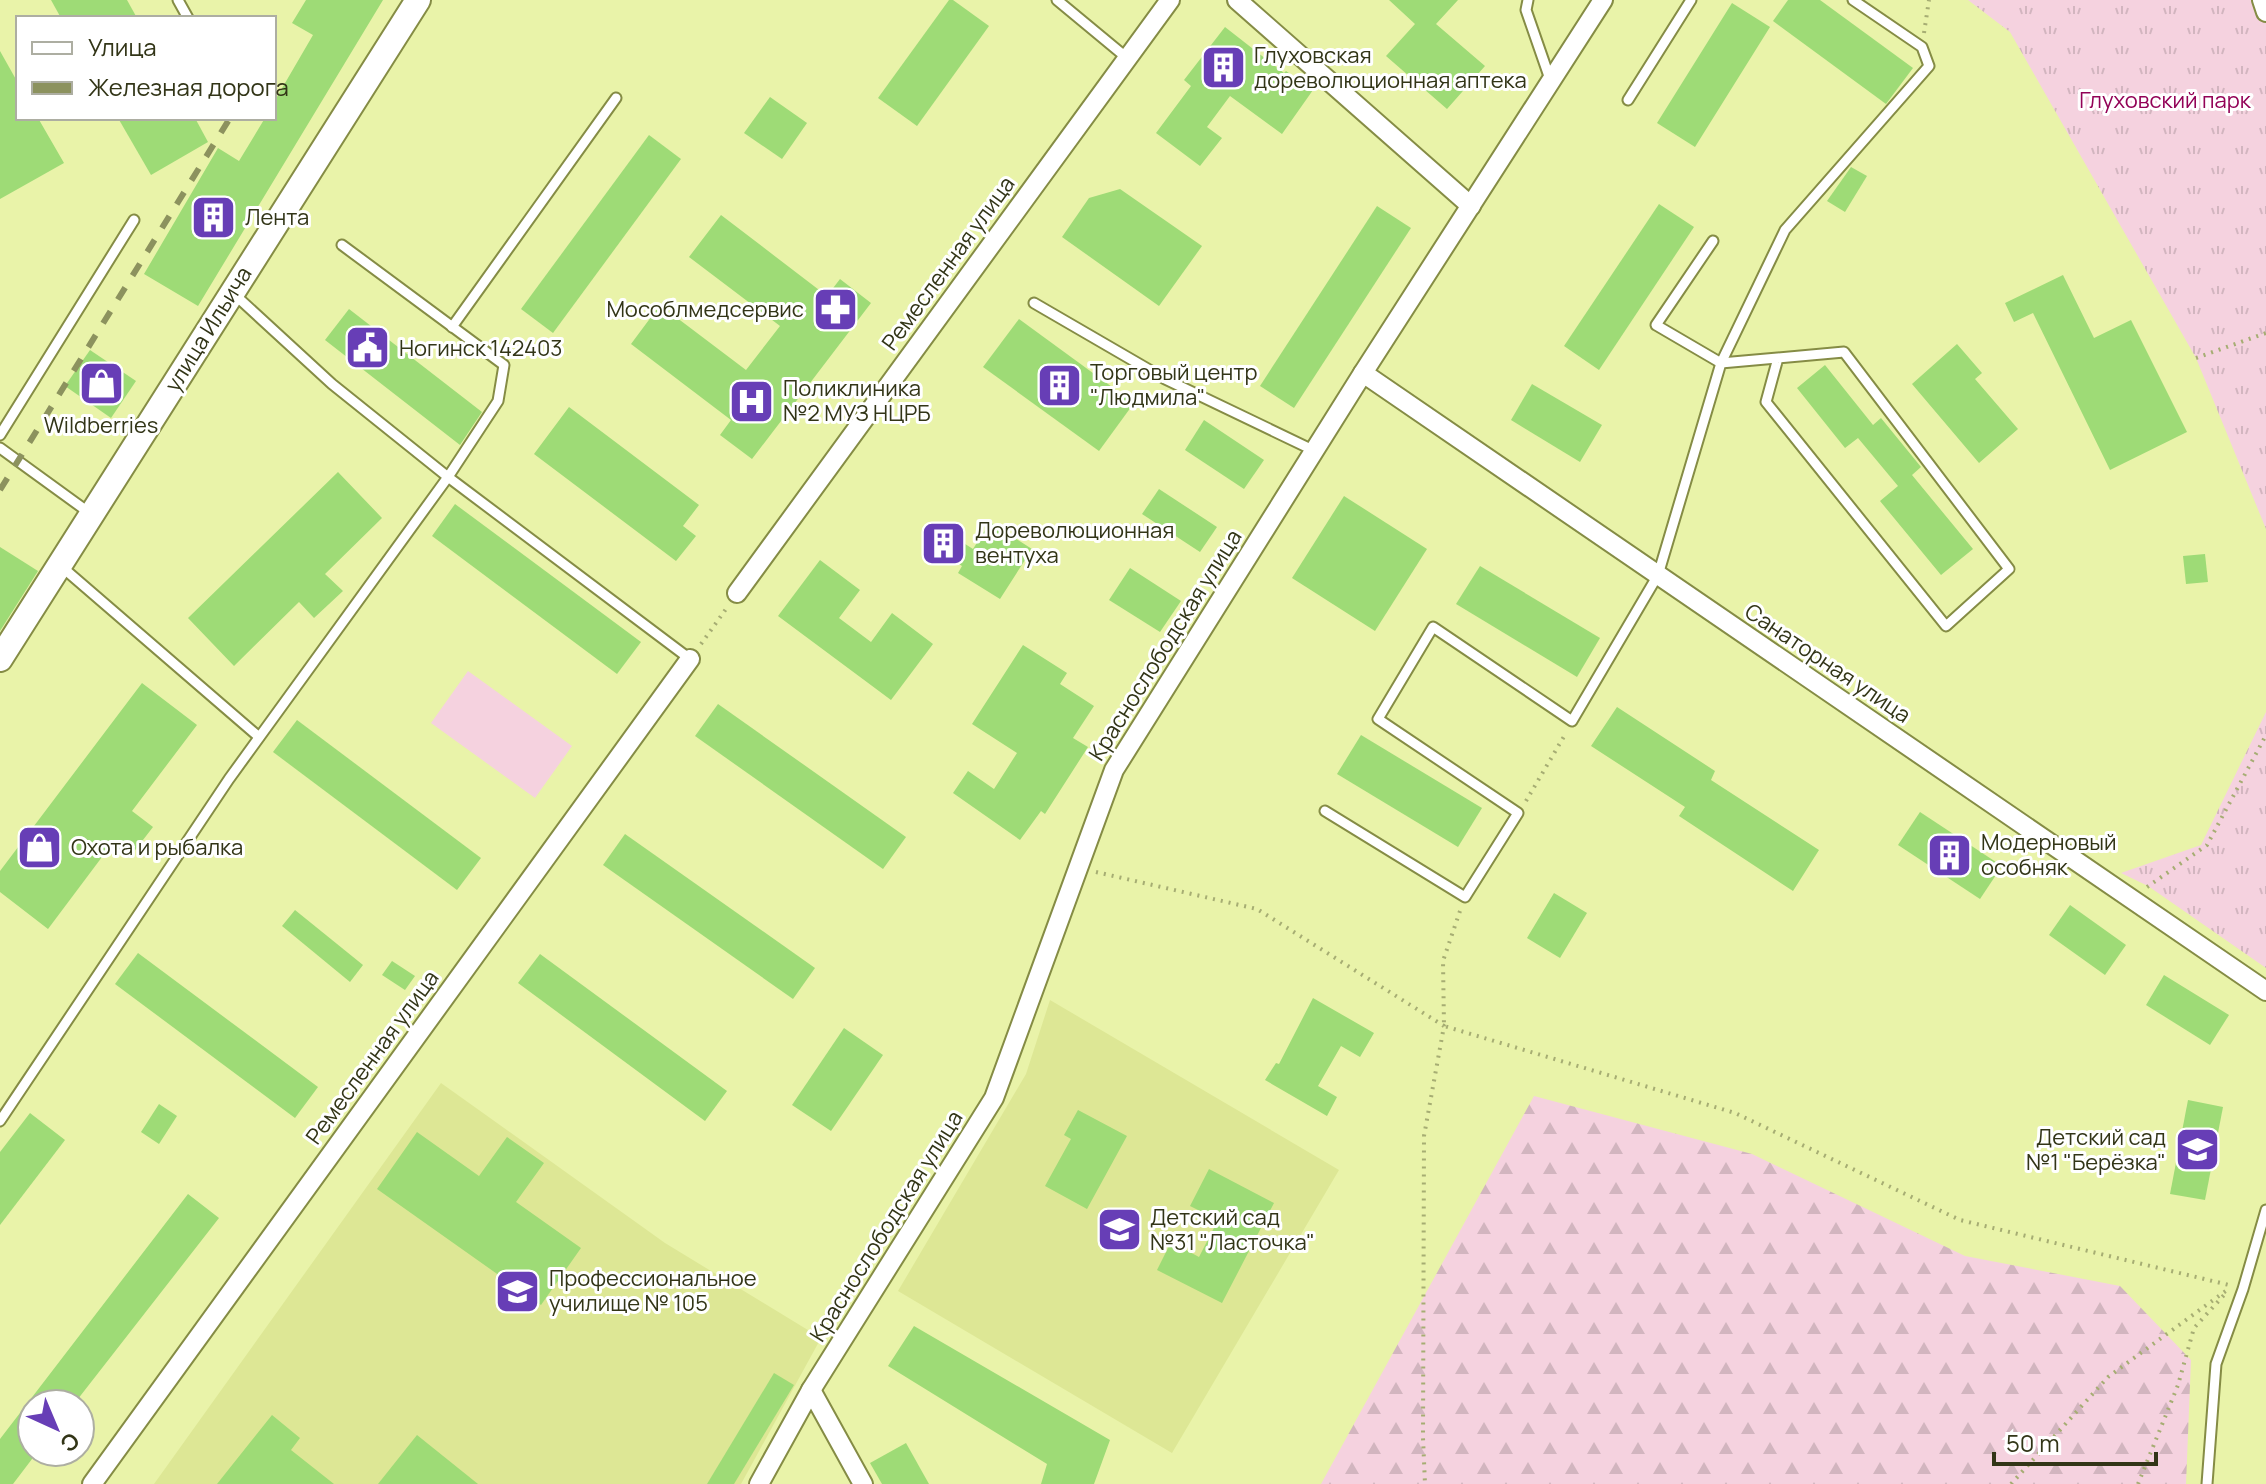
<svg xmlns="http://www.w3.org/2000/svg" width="2266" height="1484" font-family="Manrope,sans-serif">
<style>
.built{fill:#dde795}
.grass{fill:url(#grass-tufts)}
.forest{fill:url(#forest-firs)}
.pitch{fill:#f5d2df}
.building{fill:#9edb76}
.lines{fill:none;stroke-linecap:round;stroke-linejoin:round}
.lane-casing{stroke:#858c45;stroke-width:13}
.street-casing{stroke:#858c45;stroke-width:22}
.secondary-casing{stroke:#858c45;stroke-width:28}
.path{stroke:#a6ad73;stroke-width:4;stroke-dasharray:2 6;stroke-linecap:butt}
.lane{stroke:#fff;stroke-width:9}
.street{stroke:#fff;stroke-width:18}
.secondary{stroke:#fff;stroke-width:24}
.rail{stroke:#8c925e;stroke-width:6;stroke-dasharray:14 14;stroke-linecap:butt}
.labels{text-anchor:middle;stroke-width:6;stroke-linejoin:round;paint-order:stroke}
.poi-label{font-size:22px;fill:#323517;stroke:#fff;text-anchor:start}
.park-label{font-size:22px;fill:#920257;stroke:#fff}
.street-label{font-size:22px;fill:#323517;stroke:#fff}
</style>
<defs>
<pattern id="grass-tufts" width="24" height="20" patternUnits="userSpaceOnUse" patternTransform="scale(2)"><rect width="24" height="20" fill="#f5d2df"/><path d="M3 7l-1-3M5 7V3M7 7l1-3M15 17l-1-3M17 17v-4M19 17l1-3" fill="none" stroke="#d2b5bf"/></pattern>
<pattern id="forest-firs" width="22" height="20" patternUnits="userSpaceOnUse" patternTransform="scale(2)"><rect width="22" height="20" fill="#f5d2df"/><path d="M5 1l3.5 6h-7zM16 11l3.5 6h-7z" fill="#d2b5bf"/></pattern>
</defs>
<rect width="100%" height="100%" fill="#e9f3a9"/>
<g class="built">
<polygon points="1050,1000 1339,1170 1172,1453 898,1291 1026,1074"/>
<polygon points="441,1083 665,1243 821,1338 741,1484 154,1484"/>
</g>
<g class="grass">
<polygon points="1968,0 2266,0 2266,529 2196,358 2010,32"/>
<polygon points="2266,712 2266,968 2148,886 2121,873 2201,845"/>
</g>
<polygon class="forest" points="1534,1096 1752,1154 1965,1256 2120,1286 2191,1360 2186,1484 1321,1484"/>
<polygon class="pitch" points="468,671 572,746 535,798 431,723"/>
<g class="building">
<polygon points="51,0 127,0 137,18 61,18"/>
<polygon points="306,0 383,0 198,306 144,274 218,148 239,161 265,118 274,118 274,102 313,35 292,23"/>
<polygon points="949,0 953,0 989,26 917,126 878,98"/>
<polygon points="1389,0 1458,0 1436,24 1485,66 1447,109 1386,56 1415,24"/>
<polygon points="1788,0 1820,0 1913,68 1886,104 1773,21"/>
<polygon points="1732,3 1770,27 1695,147 1657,123"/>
<polygon points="1225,27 1284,73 1286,71 1313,90 1282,134 1230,96 1207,127 1222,138 1200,166 1156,133 1191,86 1184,80"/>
<polygon points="0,51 18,83 18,118 38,118 64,163 0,199"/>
<polygon points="770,97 807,123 782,159 744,133"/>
<polygon points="118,118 195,118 208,142 151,175"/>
<polygon points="649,135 681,159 553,333 521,309"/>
<polygon points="1851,167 1867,176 1845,212 1827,201"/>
<polygon points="1120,189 1202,246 1159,306 1062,237 1089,198"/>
<polygon points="1659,204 1694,227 1599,370 1564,346"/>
<polygon points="1377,206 1411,228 1294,408 1260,386"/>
<polygon points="721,215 827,296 840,279 871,303 752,459 720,435 731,420 631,344 660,305 746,370 780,326 689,257"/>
<polygon points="2063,275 2094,338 2131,320 2187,432 2110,470 2033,313 2014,322 2005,303"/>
<polygon points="349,309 482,412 460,445 325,340"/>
<polygon points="1019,319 1134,403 1099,451 983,367"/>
<polygon points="1957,344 1982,373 1975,379 2018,429 1979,463 1912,384"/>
<polygon points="90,350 136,381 111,418 65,386"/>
<polygon points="1825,365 1873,425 1881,418 1921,467 1912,475 1973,549 1941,575 1880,501 1898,486 1858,438 1845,448 1797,388"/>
<polygon points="1532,384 1602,425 1580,462 1511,420"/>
<polygon points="569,407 699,505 683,526 696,536 676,561 534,454"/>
<polygon points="1204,420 1264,460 1244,489 1185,450"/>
<polygon points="338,472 382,518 325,574 343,591 314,618 299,602 234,666 188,618"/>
<polygon points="1159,489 1217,527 1200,552 1142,514"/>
<polygon points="1344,496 1427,549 1375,631 1292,578"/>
<polygon points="455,504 641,642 617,674 432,536"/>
<polygon points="990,522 1032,549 1000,599 958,573 962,566 930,545 940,528 973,549"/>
<polygon points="0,547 38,571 0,631"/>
<polygon points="2205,554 2208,582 2186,584 2183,556"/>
<polygon points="820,560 860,590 839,618 871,642 892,613 933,644 891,700 778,616"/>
<polygon points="1480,566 1600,638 1577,677 1456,604"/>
<polygon points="1130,568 1181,601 1160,632 1109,600"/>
<polygon points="1023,645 1067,673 1060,684 1094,706 1073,738 1088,747 1045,814 1041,811 1020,840 953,793 968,771 994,789 1017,753 972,724"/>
<polygon points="142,683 197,725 132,811 153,827 129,858 111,845 48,929 0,892 0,871"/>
<polygon points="718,704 906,837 883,869 695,736"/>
<polygon points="1617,707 1715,771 1711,780 1819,850 1793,891 1679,816 1685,807 1591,746"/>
<polygon points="297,720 481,858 457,890 273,752"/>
<polygon points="1361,735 1482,808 1458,847 1337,774"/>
<polygon points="1920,812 2002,866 1980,899 1898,845"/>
<polygon points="625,834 815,968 793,999 603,865"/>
<polygon points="1554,893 1587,913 1560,958 1527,938"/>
<polygon points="2070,905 2126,945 2105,975 2049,935"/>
<polygon points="295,910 363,965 350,982 282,926"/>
<polygon points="138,953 318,1087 295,1118 115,984"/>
<polygon points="540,954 727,1091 705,1121 518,983"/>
<polygon points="392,961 415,976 405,990 382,975"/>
<polygon points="2164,975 2229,1015 2210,1045 2146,1005"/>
<polygon points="1313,998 1374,1033 1360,1057 1341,1046 1318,1086 1337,1097 1327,1116 1265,1080 1276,1063 1279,1064"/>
<polygon points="844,1028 883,1055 831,1131 792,1105"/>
<polygon points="2188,1100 2223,1107 2205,1200 2170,1194"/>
<polygon points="159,1104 177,1116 159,1144 141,1132"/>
<polygon points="1078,1110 1127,1136 1087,1209 1045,1186 1071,1139 1064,1135"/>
<polygon points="30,1113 65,1140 0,1225 0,1152"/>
<polygon points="417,1132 479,1176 507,1137 544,1163 516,1202 581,1248 541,1305 377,1189"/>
<polygon points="1209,1169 1274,1203 1222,1303 1157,1270 1171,1242 1199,1257 1218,1220 1190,1206"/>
<polygon points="188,1194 219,1218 74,1404 32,1404 32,1459 13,1484 0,1484 0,1439"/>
<polygon points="914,1326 1110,1440 1094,1484 1041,1484 1047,1464 888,1366"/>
<polygon points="774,1373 794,1385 734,1484 707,1484"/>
<polygon points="272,1415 300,1438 291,1450 334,1484 217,1484"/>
<polygon points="417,1435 478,1484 378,1484"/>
<polygon points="906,1443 929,1484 882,1484 870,1463"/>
</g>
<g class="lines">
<defs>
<g id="lane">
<polyline points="178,0 188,18"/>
<polyline points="1057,0 1127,58"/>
<polyline points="1528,0 1526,10 1551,82"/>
<polyline points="1628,100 1691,0"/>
<polyline points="1713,241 1656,325 1721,363 1785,230 1929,66 1922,47 1853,0"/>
<polyline points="234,294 332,384 448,477 690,659"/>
<polyline points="1034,303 1165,379 1315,451"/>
<polyline points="452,327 616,98"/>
<polyline points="0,435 134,220"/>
<polyline points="0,448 91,514"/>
<polyline points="62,567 259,737"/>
<polyline points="1325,811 1465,897 1518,813 1378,719 1433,627 1572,721 1658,575 1721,363 1844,352 2009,569 1946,626 1766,402 1778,358"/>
<polyline points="0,1121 229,779 448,477 498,401 504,365 342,245"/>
<polyline points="2207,1484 2216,1364 2243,1289 2266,1210"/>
</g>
<g id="street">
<polyline points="1237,0 1471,206"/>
<polyline points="2262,0 2266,12"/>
<polyline points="1363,373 2266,991"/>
<polyline points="737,593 1170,0"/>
<polyline points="811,1390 863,1484"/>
<polyline points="92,1484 690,659"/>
<polyline points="759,1484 811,1390 994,1098 1114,770 1363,373 1603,0"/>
</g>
<polyline id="secondary" points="0,659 418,0"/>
</defs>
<use href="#lane" class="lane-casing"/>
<use href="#street" class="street-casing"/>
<use href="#secondary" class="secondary-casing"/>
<g class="path">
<polyline points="1924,33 1929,0"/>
<polyline points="2196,358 2266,333"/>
<polyline points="701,644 726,609"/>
<polyline points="1526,801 1566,733"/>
<polyline points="1096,872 1257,909 1444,1026 1424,1136 1423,1438 1425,1484"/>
<polyline points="2147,887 2207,845 2266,735"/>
<polyline points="1460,911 1443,961 1444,1026 1735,1113 1960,1220 2229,1285"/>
<polyline points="2011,1484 2108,1377 2227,1290"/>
<polyline points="2138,1484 2178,1385 2194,1328 2225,1294"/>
</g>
<use href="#lane" class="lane"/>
<use href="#street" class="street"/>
<use href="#secondary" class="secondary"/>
<polyline class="rail" points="0,490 230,118"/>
</g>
<defs>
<symbol id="building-square" viewBox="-11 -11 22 22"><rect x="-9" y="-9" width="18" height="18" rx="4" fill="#673eb6" stroke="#fff"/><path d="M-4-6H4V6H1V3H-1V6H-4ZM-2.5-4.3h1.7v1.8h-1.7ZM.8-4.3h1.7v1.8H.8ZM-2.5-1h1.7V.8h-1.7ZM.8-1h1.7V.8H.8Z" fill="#fff"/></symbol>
<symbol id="pharmacy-square" viewBox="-11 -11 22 22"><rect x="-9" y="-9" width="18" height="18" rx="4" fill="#673eb6" stroke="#fff"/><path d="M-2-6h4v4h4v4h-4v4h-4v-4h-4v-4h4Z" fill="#fff"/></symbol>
<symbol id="civic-square" viewBox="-11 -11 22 22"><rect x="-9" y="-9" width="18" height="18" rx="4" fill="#673eb6" stroke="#fff"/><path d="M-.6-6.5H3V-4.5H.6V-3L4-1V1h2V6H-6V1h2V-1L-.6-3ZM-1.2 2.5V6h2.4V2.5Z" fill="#fff"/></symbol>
<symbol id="shop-square" viewBox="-11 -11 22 22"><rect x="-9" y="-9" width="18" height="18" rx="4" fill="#673eb6" stroke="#fff"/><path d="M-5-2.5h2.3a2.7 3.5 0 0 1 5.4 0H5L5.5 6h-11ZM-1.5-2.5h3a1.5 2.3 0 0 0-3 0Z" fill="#fff"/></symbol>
<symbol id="hospital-square" viewBox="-11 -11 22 22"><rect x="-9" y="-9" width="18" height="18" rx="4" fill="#673eb6" stroke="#fff"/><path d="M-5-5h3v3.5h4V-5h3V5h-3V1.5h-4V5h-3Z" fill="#fff"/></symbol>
<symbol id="school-square" viewBox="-11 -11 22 22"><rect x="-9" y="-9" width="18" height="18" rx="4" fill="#673eb6" stroke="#fff"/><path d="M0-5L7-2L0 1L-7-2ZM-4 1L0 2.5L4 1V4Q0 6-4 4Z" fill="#fff"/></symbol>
<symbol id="university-square" viewBox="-11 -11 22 22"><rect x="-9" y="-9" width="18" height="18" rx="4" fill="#673eb6" stroke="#fff"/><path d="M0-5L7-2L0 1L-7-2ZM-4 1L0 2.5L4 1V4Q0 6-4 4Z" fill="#fff"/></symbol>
</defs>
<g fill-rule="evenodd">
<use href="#building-square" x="1198" y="42" width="51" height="51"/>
<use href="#building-square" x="188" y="192" width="51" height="51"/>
<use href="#pharmacy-square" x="810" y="284" width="51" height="51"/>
<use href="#civic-square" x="342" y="322" width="51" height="51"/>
<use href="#shop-square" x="76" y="358" width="51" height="51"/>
<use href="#building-square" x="1034" y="360" width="51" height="51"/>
<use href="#hospital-square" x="726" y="376" width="51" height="51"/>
<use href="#building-square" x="918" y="518" width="51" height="51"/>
<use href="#shop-square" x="14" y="822" width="51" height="51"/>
<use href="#building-square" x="1924" y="830" width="51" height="51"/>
<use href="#school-square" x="2172" y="1124" width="51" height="51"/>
<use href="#school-square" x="1094" y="1204" width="51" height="51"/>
<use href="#university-square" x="492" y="1266" width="51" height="51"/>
</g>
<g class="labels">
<g class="poi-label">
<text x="1254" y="63">Глуховская<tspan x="1254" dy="25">дореволюционная аптека</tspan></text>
<text x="245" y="225">Лента</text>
<text x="804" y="317" text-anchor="end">Мособлмедсервис</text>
<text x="399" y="356">Ногинск 142403</text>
<text x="1090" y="380">Торговый центр<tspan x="1090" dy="25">"Людмила"</tspan></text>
<text x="783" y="396">Поликлиника<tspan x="783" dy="25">№2 МУЗ НЦРБ</tspan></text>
<text x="101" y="433" text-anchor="middle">Wildberries</text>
<text x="975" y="538">Дореволюционная<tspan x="975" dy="25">вентуха</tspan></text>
<text x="1981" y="850">Модерновый<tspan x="1981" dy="25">особняк</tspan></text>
<text x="71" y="855">Охота и рыбалка</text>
<text x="2166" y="1145" text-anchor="end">Детский сад<tspan x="2166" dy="25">№1 "Берёзка"</tspan></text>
<text x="1150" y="1225">Детский сад<tspan x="1150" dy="25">№31 "Ласточка"</tspan></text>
<text x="549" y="1286">Профессиональное<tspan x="549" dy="25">училище № 105</tspan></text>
</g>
<g class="park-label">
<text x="2165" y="108">Глуховский парк</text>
</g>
<g class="street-label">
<text transform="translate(948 263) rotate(-54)" y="8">Ремесленная улица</text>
<text transform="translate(208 329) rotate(-58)" y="8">улица Ильича</text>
<text transform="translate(1165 645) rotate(-58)" y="8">Краснослободская улица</text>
<text transform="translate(1828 663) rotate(34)" y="8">Санаторная улица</text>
<text transform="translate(372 1057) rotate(-54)" y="8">Ремесленная улица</text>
<text transform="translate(886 1226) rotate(-58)" y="8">Краснослободская улица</text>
</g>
</g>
<rect x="16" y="16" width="260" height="104" fill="#ffffff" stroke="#adaea2" stroke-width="2"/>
<rect x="32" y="42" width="40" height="12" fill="#ffffff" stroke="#adaea2" stroke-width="2"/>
<text x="88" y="56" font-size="24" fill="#323517">Улица</text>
<rect x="32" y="82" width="40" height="12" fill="#8c925e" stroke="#adaea2" stroke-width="2"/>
<text x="88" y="96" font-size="24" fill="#323517">Железная дорога</text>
<g transform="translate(56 1428) rotate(136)"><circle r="38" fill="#ffffff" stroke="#adaea2" stroke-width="2"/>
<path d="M0-6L14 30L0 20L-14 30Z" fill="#673eb6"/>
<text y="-12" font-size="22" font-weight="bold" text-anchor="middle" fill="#323517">С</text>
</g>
<path d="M1994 1452v12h162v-12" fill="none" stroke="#323517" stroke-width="4"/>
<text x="2006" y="1452" font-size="24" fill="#323517" stroke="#ffffff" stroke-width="6" paint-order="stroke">50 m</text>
</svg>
